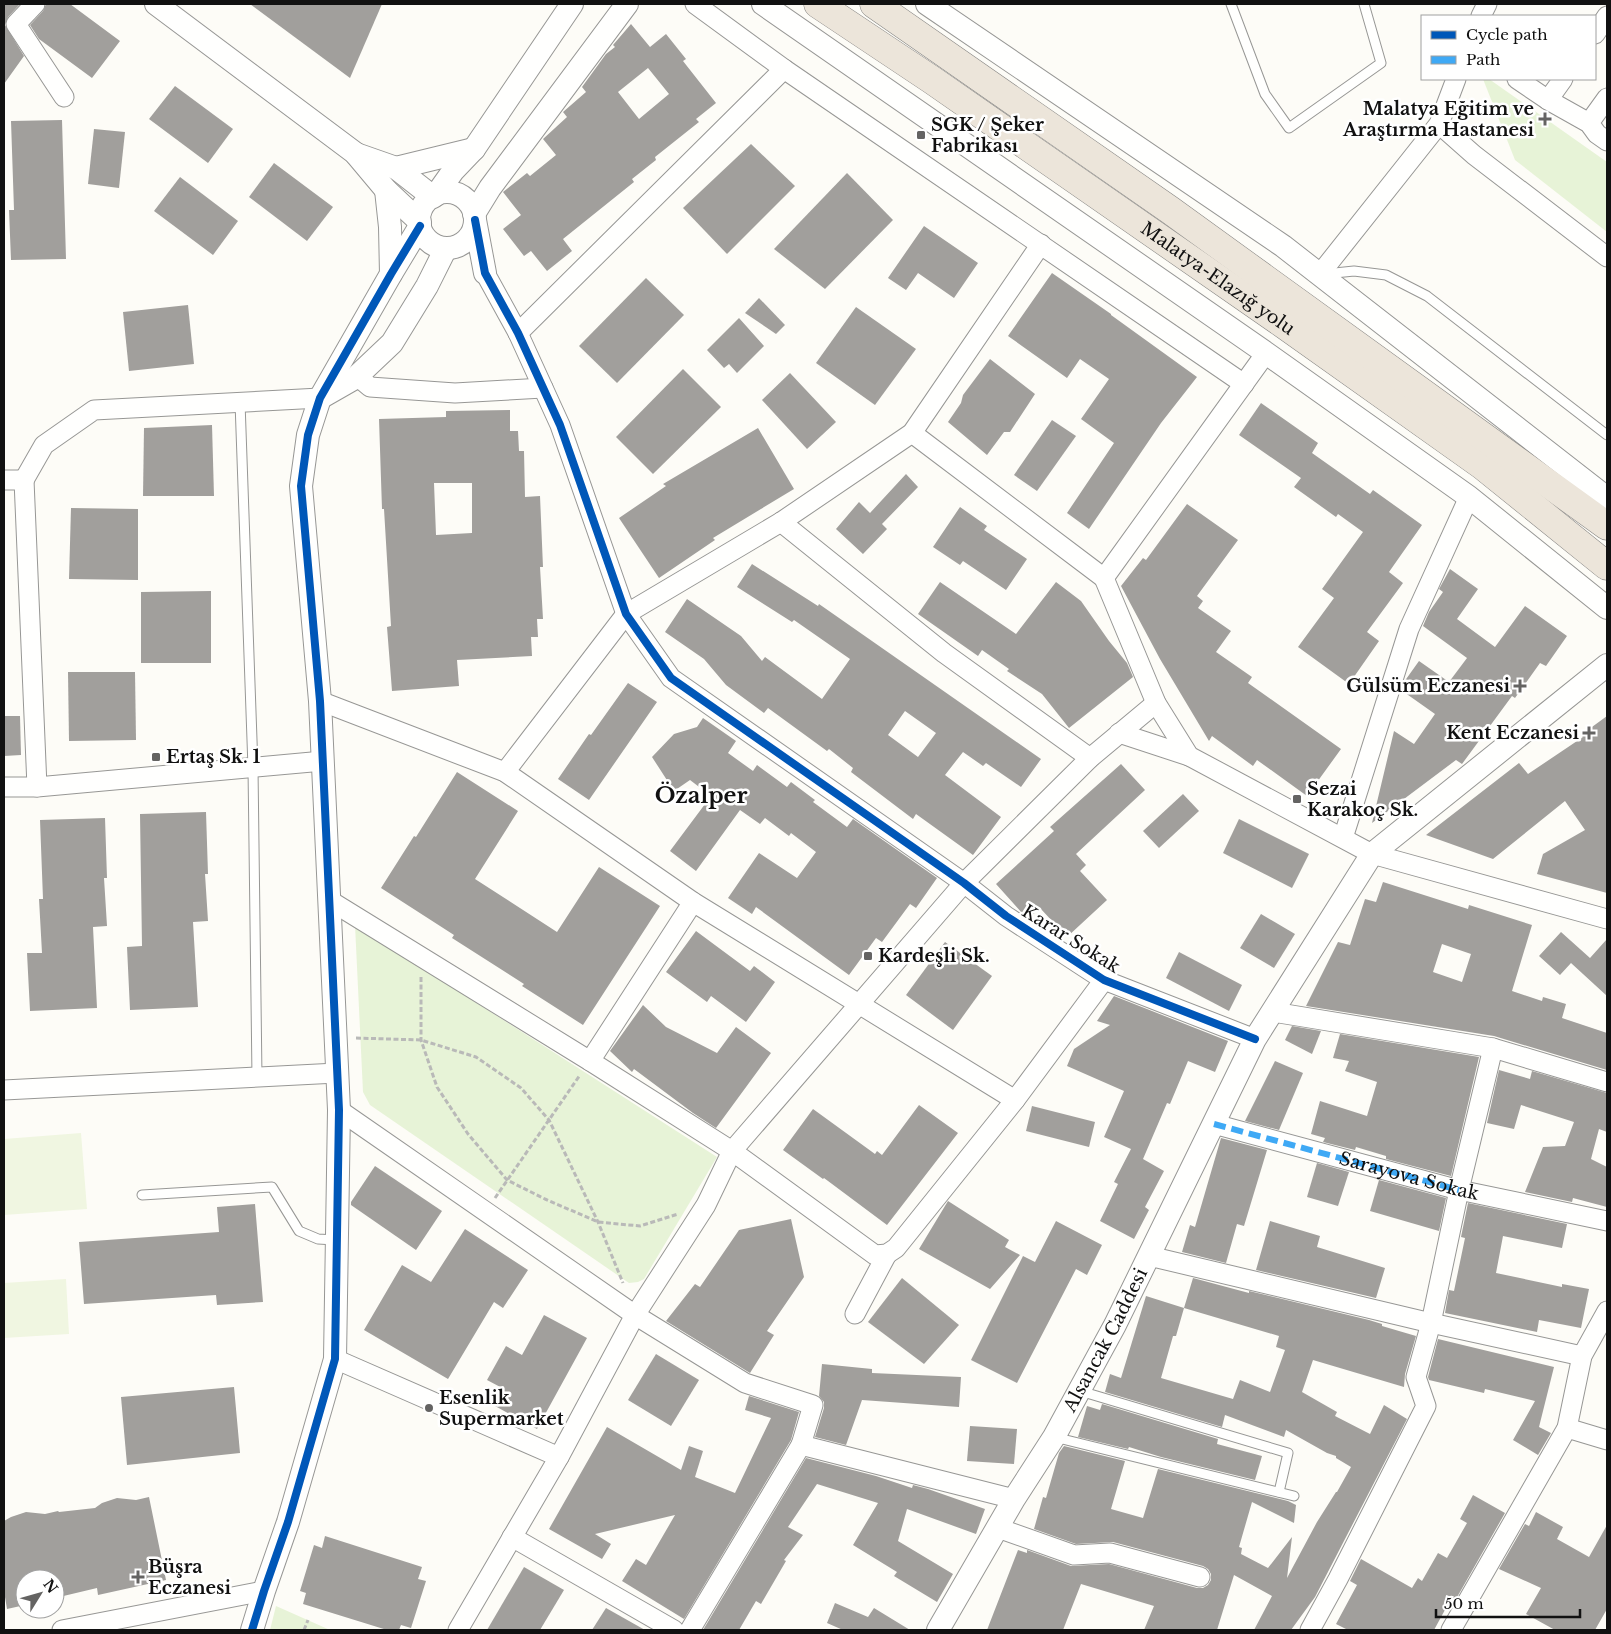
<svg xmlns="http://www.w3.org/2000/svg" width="1611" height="1634" font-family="'Libre Baskerville',serif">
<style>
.green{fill:#e7f3d7}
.pitch{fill:#f0f6e1}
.building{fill:#a19f9c;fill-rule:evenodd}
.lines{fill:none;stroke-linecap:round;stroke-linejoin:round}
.service-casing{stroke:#979795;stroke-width:11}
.minor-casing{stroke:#979795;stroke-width:21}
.tertiary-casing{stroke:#979795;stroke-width:24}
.trunk-casing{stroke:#858482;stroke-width:29}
.path{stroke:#b9b9b8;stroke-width:3;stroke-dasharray:5 2.5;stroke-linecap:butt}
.service{stroke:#fffffe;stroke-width:9}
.minor{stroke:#fffffe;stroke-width:19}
.tertiary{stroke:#fffffe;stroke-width:22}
.trunk{stroke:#ece5da;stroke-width:28}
.quiet{stroke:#3fa9f5;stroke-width:6;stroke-dasharray:12 6;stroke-linecap:butt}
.cycleway-casing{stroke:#fff;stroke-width:11}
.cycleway{stroke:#0057b8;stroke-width:8}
.poi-dot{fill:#646362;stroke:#fff;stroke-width:2}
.labels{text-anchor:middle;stroke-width:5;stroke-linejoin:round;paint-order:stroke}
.poi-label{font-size:18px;font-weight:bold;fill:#111;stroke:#fff;text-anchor:start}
.street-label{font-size:18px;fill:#111;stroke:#fff}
.district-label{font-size:22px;font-weight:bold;fill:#111;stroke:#fff}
</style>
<rect width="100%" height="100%" fill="#fdfcf7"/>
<g class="green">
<polygon points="1483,79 1489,79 1607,162 1607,232 1515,160"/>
<polygon points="355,925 717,1157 644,1279 638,1282 629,1283 370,1105 363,1092"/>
<polygon points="276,1606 330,1630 270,1630"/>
</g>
<g class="pitch">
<polygon points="81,1133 87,1209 4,1215 4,1139"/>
<polygon points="66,1279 69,1334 4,1338 4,1283"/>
</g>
<g class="building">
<polygon points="4,4 20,4 8,17 5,25 24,56 4,84"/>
<polygon points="46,4 70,4 120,41 92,78 39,39 30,25 43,11"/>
<polygon points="250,4 382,4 350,78"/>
<path d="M631,24L650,47L666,34L686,59L683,61L716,103L696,119L699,122L655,157L656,160L632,179L634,182L563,239L572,251L547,271L531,251L524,256L503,229L521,215L503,192L527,173L530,176L556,155L543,139L567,117L563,112L586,92L582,87L606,54L615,47L613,45ZM648,68L669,94L639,119L618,92Z"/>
<polygon points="175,86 233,129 208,163 149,119"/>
<polygon points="62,120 66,259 11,260 9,210 14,210 11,121"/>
<polygon points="94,129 125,132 119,188 88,184"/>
<polygon points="751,144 795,186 727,254 683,208"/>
<polygon points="274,163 333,207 307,241 249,197"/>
<polygon points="847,173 893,220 825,289 774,249"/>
<polygon points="180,177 238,221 213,255 154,211"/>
<polygon points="924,226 978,263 954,298 918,273 906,290 888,278"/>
<polygon points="1052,273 1111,314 1111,315 1197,377 1161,423 1089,529 1067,513 1114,443 1081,419 1109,379 1080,359 1067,378 1008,336"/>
<polygon points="646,278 684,315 617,383 579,346"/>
<polygon points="759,298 785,325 776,334 745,313"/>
<polygon points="188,305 194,364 129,371 123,312"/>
<polygon points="856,307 916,349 875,405 816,363"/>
<polygon points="739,318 764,346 737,373 729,364 724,368 707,350"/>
<polygon points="990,359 1035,394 1010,432 1004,432 987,455 948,422 961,403 963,395"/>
<polygon points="683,369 721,407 653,474 616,437"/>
<polygon points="790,373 836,422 807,449 762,400"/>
<polygon points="1261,403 1318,443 1312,453 1370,494 1373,490 1422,525 1389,572 1403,583 1367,632 1379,641 1349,684 1298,647 1334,598 1322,589 1363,532 1338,514 1336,517 1294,487 1301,478 1239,435"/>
<path d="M510,410V431H518L519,451H524L525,497L540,496L543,567H540L543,619H537L538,637H531L532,656L457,660L459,686L392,691L387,627L391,626L384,509H382L379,419L446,417V411ZM434,483H472V533L436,535Z"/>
<polygon points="1052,420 1076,436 1037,491 1014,475"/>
<polygon points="212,425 214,496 143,496 144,428"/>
<polygon points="758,428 794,489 713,538 715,540 659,578 619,518 666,486 663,484"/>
<polygon points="906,474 918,487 882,524 887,529 863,554 836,529 859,502 870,513"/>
<polygon points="1187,504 1238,540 1197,596 1203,601 1198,608 1231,631 1216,652 1252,677 1248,683 1341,749 1307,796 1257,760 1253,766 1212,736 1209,741 1160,659 1121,586 1143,558 1146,560"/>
<polygon points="960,507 987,526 984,530 1027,559 1006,590 963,561 960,565 933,547"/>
<polygon points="71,508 138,509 138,580 69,579"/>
<path d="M752,564L818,606L819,604L1041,759L1021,787L986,763L983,766L963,752L945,775L1001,817L973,855L916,814L913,819L851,772L853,768L829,749L827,751L768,708L764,713L726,685L704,659L665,632L687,599L741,636L762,661L765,657L822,699L850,659L794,620L792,622L737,587ZM905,711L936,733L918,757L888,735Z"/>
<polygon points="1450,569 1478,589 1457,619 1495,647 1525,606 1567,636 1546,666 1540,663 1515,698 1512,696 1462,764 1456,760 1372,823 1394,731 1414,744 1435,714 1401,690 1404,682 1419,661 1449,682 1467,658 1423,626 1429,612 1443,592 1439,589"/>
<polygon points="940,582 1016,634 1056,582 1081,601 1109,641 1127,663 1133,677 1069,728 1042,694 1007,671 1009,669 982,650 978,656 918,614"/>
<polygon points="211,591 211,663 141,663 141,592"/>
<polygon points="68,672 135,672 136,740 69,741"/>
<polygon points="628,683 657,702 589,800 558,779 589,734 591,735"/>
<polygon points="4,716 20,716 21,755 4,756"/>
<polygon points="1607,716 1607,893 1537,874 1543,854 1585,830 1565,801 1493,859 1426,835 1519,763 1528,774 1583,737 1581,735"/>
<polygon points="703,718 736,741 728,753 753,771 757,765 787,787 791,782 815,800 813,802 847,827 853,819 937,878 916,908 910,904 882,942 876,938 849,975 756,907 752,914 728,898 759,853 797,878 816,852 791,833 789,836 765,818 760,824 740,810 696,871 670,851 711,796 690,780 674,791 652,757 674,734 697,727"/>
<polygon points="1121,764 1145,790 1076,854 1086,865 1080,871 1107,900 1067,937 1040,908 1029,918 1022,913 996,884 1054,831 1050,827"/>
<polygon points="457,772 518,811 475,879 557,932 599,867 660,906 583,1025 522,986 524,984 452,938 454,935 381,888 414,836 416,837"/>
<polygon points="1183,794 1199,811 1159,848 1143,831"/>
<polygon points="206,812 208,874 205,874 208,921 193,922 198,1007 130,1010 127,947 142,946 140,814"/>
<polygon points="105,818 107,878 104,878 107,926 93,927 97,1008 30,1011 27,953 42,953 39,899 43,899 40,820"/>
<polygon points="1239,819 1309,854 1292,888 1223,853"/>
<path d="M1383,882L1468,909L1469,905L1532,925L1512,991L1542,1001L1543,997L1566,1004L1562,1018L1607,1033V1070L1494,1036L1306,1006L1338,942L1350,945L1365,899L1376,902ZM1442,944L1471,954L1462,982L1433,972Z"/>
<polygon points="1261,914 1295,934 1274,968 1240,948"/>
<polygon points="696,931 750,971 754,966 775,982 746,1022 711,996 707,1002 666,972"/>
<polygon points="1561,932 1590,958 1607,939 1607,996 1571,963 1560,975 1539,956"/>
<polygon points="945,942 992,976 953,1030 906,995"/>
<polygon points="1179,952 1242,985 1229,1011 1166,978"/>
<polygon points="1114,996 1228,1041 1215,1072 1188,1061 1170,1104 1167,1103 1143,1159 1164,1171 1145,1207 1149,1210 1134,1239 1100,1221 1118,1184 1114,1182 1131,1149 1104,1137 1124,1091 1067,1066 1074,1049 1110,1025 1097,1021"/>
<polygon points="643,1005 666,1027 717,1053 736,1027 771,1053 716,1128 693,1113 634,1069 632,1072 610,1051"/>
<polygon points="1292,1026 1321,1031 1312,1054 1285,1040"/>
<polygon points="1340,1034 1479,1057 1451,1176 1386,1159 1386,1156 1356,1147 1355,1150 1323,1142 1325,1138 1311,1134 1320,1101 1367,1116 1377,1082 1345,1071 1349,1061 1333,1058"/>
<polygon points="1275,1061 1303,1073 1279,1130 1245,1121"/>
<polygon points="1499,1070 1530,1079 1532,1071 1607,1093 1607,1132 1599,1129 1591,1159 1607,1167 1607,1207 1573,1198 1572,1202 1525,1192 1543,1147 1565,1146 1574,1122 1521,1105 1514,1129 1487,1123"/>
<polygon points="919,1105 958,1133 887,1225 824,1178 823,1179 783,1150 813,1109 875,1154 877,1151 882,1155"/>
<polygon points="1032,1106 1095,1122 1089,1147 1026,1131"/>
<polygon points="1221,1138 1267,1150 1244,1226 1237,1224 1226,1263 1182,1252 1190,1225 1195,1227"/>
<polygon points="1317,1163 1349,1172 1338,1206 1307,1197"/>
<polygon points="375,1166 442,1211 416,1250 351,1205 351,1202"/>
<polygon points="1379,1180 1446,1198 1439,1231 1370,1211"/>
<polygon points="948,1201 1009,1240 1005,1247 1020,1255 990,1289 919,1249"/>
<polygon points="1468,1203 1567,1224 1562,1248 1503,1236 1496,1273 1562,1287 1562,1284 1589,1289 1581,1328 1539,1320 1537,1332 1445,1313 1449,1290 1454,1291 1465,1238 1461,1237"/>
<polygon points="255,1204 263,1302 217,1305 216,1295 84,1304 79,1242 219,1232 217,1207"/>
<polygon points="791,1219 804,1277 767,1331 774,1335 750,1373 666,1321 695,1284 700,1287 739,1230"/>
<polygon points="1056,1221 1102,1245 1087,1275 1076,1269 1017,1383 971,1360 1023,1256 1035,1262"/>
<polygon points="1270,1221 1320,1236 1317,1247 1385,1268 1376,1298 1256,1270"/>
<polygon points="465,1229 528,1270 503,1308 494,1302 448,1379 364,1330 402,1265 431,1282"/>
<polygon points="902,1278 959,1325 924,1364 868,1322"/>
<path d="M1193,1278L1249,1293V1291L1369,1320L1382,1324V1326L1416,1336L1405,1374L1404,1387L1313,1360L1302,1392L1337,1412L1335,1416L1370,1434L1384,1405L1407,1419L1315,1597L1291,1630H1254L1272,1596L1234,1575L1217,1630H1144L1154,1606L1081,1584L1063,1630H987L1018,1550L1027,1553V1550L1071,1566L1109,1564L1197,1588H1203L1208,1585L1211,1580V1574L1208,1569L1203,1566L1113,1542L1076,1544L1034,1529L1043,1497L1046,1498L1059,1453L1064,1446L1125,1461L1111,1509L1143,1518L1158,1469L1288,1501L1296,1505L1294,1523L1252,1502L1239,1547L1242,1548L1241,1554L1268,1568L1292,1537L1287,1578L1317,1522L1336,1492H1337L1351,1467L1336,1458V1456L1327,1453L1286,1430L1284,1437L1225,1415L1222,1427L1105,1392L1110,1374L1121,1378L1146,1296L1184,1308ZM1184,1308L1279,1336L1276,1347L1285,1350L1270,1392L1240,1380L1233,1399L1161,1378L1173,1336H1176Z"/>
<polygon points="544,1315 587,1338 537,1429 495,1406 504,1389 487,1380 506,1346 522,1355"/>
<polygon points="1438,1339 1554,1367 1539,1427 1551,1433 1538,1455 1513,1440 1535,1401 1485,1389 1484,1393 1429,1380 1428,1377"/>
<polygon points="656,1354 699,1380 671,1426 628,1400"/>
<polygon points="822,1364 872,1369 872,1373 961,1377 959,1407 862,1400 846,1445 815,1437 824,1408 824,1402 819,1396"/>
<polygon points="234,1387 240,1453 127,1465 121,1397"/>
<polygon points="749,1396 799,1412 791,1440 684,1619 622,1581 636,1559 646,1565 675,1515 595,1534 611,1544 602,1559 549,1529 607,1427 681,1470 689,1446 703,1451 695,1477 735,1493 771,1418 745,1410"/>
<polygon points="1102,1404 1218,1439 1217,1444 1262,1456 1255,1480 1161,1457 1129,1447 1128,1449 1078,1437 1087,1406 1100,1410"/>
<polygon points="970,1426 1017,1429 1014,1464 967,1461"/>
<polygon points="806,1458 876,1476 912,1488 913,1485 928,1489 985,1509 976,1534 907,1509 898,1541 953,1574 937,1602 894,1576 897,1572 853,1545 878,1503 817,1484 788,1527 803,1535 784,1560 786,1561 761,1604 756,1601 739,1630 703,1630"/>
<polygon points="1473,1495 1505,1513 1456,1599 1452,1597 1434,1630 1348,1630 1336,1624 1357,1585 1350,1581 1361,1559 1412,1588 1418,1578 1422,1581 1438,1553 1447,1558 1467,1523 1460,1519"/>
<polygon points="149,1497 166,1580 98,1595 97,1588 55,1598 55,1579 25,1579 25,1605 7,1609 4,1591 4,1521 11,1517 26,1512 45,1514 58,1511 59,1512 95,1508 102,1503 117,1498 136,1500"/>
<polygon points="1536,1512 1563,1527 1557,1539 1589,1557 1607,1525 1607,1609 1595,1630 1555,1630 1526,1614 1541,1588 1499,1569 1525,1524 1529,1526"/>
<polygon points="325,1536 422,1567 418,1579 426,1581 411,1628 401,1625 399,1630 387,1630 303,1604 306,1593 300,1591 314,1545 322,1548"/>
<polygon points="524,1567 564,1590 540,1630 487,1630"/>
<polygon points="835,1603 868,1617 874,1608 910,1630 843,1630 827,1623"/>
<polygon points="606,1608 645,1630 592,1630"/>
</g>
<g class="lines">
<defs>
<g id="service">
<polyline points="1231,4 1265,94 1289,128 1381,63 1364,4"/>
<polyline points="1325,274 1354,271 1386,275 1427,296 1607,435"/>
<polyline points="240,402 253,768 257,1077"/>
<polyline points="142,1195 272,1187 299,1231 318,1239 335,1240"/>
<polyline points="1080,1391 1288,1453 1279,1492"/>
<polyline points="1054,1437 1294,1496"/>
</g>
<g id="minor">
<polyline points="35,4 16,24 64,97"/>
<polyline points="695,4 784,69 1244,384"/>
<polyline points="1481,16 1487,4"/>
<polyline points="1595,34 1607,16"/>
<polyline points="1517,79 1548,100 1589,123 1597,134 1607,141"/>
<polyline points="1548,100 1563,79"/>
<polyline points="1589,123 1607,98"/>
<polyline points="1439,124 1474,155 1607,257"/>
<polyline points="485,273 518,333 560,425 626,614 671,678 964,883 1006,916 1104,980 1255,1039"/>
<polyline points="1320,274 1439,124 1456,79"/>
<polyline points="518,333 784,69"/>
<polyline points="357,376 370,387 455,393 543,388"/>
<polyline points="912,433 1104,578 1266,353"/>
<polyline points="4,480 24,480 37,787"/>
<polyline points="24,480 44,445 94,410 320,398"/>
<polyline points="781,522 944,653 1090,758"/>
<polyline points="1104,578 1156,703 1189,756 1372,854 1607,919"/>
<polyline points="320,701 505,772 693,902 1015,1100"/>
<polyline points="1119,733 1189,756"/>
<polyline points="505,772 626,614 781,522 912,433 1041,244"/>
<polyline points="4,787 37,787 323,761"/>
<polyline points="1343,838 1409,629 1469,497"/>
<polyline points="329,900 590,1061 732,1151 964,883 1090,758 1156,703"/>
<polyline points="1273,1012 1493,1048 1607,1082"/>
<polyline points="590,1061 693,902"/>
<polyline points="4,1090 337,1073"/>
<polyline points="339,1110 635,1315 559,1457 458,1630"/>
<path id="s1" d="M1214,1124L1459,1190L1607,1221"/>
<polyline points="1149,1256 1431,1323 1582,1356"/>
<polyline points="855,1314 887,1254"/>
<polyline points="335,1359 559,1457"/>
<polyline points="1567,1428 1607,1440"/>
<polyline points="801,1445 813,1405 745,1383 635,1315 706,1205 732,1151 875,1255 887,1254 896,1248 1015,1100 1104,980"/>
<polyline points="998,1528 1074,1555 1110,1553 1200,1577"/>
<polyline points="512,1537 674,1630"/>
<polyline points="62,1630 264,1591"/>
<polyline points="690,1630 801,1445 1014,1499"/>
<polyline points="1310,1630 1338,1579 1426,1406 1416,1377 1431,1323 1459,1190 1493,1048"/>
<polyline points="1451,1630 1567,1428 1582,1356 1607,1311"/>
</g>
<g id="tertiary">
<polyline points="156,4 355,153 386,190 420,222"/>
<polyline points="763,4 1266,353 1469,497 1607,608"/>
<polyline points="927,4 1283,246 1607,498"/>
<polyline points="356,154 396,168 433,197"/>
<polyline points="396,168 474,149"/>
<polyline points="386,190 390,227 391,274"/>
<circle cx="447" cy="220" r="28"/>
<polyline points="436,195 453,171 474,149 572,4"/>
<polyline points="474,214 490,188 627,4"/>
<polyline points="475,220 485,273"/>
<polyline points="320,398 355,378 392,343 427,286 446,248"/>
<polyline points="252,1630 264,1591 288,1522 335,1359 339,1110 320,701 301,486 308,435 320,398 391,274 420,226"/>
<path id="s2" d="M938,1630L1014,1499L1054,1437L1115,1325L1255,1039L1372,854L1607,665"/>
</g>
<g id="trunk">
<path id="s3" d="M818,4L932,80L1286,326L1483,466L1607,566"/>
<polyline points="874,4 1170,210 1607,526"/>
</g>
</defs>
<use href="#service" class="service-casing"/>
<use href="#minor" class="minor-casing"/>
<use href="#tertiary" class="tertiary-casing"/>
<use href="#trunk" class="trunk-casing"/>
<g class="path">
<polyline points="421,977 421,1040 437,1087 468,1134 507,1180 545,1199 598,1222 640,1226 678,1214"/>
<polyline points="356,1038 421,1040 476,1057 521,1088 549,1120 598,1222 623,1283"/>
<polyline points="495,1198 580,1075"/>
<polyline points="304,1630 308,1620"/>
</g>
<use href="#service" class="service"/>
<use href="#minor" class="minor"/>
<use href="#tertiary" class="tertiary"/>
<use href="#trunk" class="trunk"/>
<polyline class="quiet" points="1214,1124 1459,1190"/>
<defs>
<g id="cycleway">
<polyline points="475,220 485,273 518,333 560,425 626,614 671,678 964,883 1006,916 1104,980 1255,1039"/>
<polyline points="252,1630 264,1591 288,1522 335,1359 339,1110 320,701 301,486 308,435 320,398 391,274 420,226"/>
</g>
</defs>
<use href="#cycleway" class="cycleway-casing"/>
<use href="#cycleway" class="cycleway"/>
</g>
<g class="poi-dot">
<path d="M1542.5 111.5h5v5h5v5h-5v5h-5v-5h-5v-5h5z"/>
<rect x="916" y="130" width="10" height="10" rx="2.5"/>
<path d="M1517.5 678.5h5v5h5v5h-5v5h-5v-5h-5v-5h5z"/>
<path d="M1586.5 725.5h5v5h5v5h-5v5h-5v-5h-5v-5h5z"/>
<rect x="151" y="752" width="10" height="10" rx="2.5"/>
<rect x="1292" y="794" width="10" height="10" rx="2.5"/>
<rect x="863" y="951" width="10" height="10" rx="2.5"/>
<circle cx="429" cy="1408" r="5"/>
<path d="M135.5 1569.5h5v5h5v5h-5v5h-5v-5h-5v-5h5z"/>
</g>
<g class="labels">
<g class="poi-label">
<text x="1534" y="115" text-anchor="end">Malatya Eğitim ve<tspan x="1534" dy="21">Araştırma Hastanesi</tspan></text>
<text x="931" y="131">SGK / Şeker<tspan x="931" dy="21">Fabrikası</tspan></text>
<text x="1510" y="692" text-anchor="end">Gülsüm Eczanesi</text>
<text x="1579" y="739" text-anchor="end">Kent Eczanesi</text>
<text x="166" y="763">Ertaş Sk. 1</text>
<text x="1307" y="795">Sezai<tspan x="1307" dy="21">Karakoç Sk.</tspan></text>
<text x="878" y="962">Kardeşli Sk.</text>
<text x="439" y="1404">Esenlik<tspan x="439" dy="21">Supermarket</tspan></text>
<text x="148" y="1573">Büşra<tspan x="148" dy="21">Eczanesi</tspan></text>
</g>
<g class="street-label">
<text dy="6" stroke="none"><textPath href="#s3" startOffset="485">Malatya-Elazığ yolu</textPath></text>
<text transform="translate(1071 939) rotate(32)" y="6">Karar Sokak</text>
<text dy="6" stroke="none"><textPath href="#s1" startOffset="202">Sarayova Sokak</textPath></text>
<text dy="6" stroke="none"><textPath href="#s2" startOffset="335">Alsancak Caddesi</textPath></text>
</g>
<g class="district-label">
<text x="701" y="803">Özalper</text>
</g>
</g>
<rect width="1611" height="1634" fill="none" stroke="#111111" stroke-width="10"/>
<rect x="1421" y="15" width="175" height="65" fill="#ffffff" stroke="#a0a0a0"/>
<rect x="1431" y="31" width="25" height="8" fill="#0057b8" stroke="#a0a0a0"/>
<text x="1466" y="40" font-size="15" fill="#111111">Cycle path</text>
<rect x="1431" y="56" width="25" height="8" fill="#3fa9f5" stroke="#a0a0a0"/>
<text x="1466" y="65" font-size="15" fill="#111111">Path</text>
<g transform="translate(40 1594) rotate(53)"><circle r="24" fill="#ffffff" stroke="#a0a0a0"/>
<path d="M0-4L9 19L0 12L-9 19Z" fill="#646362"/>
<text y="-8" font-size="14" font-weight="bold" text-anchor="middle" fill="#111111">N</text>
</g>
<path d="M1436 1609v8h144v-8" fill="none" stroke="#111111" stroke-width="2.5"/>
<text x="1444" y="1609" font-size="15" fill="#111111" stroke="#ffffff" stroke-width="4" paint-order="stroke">50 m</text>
</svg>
